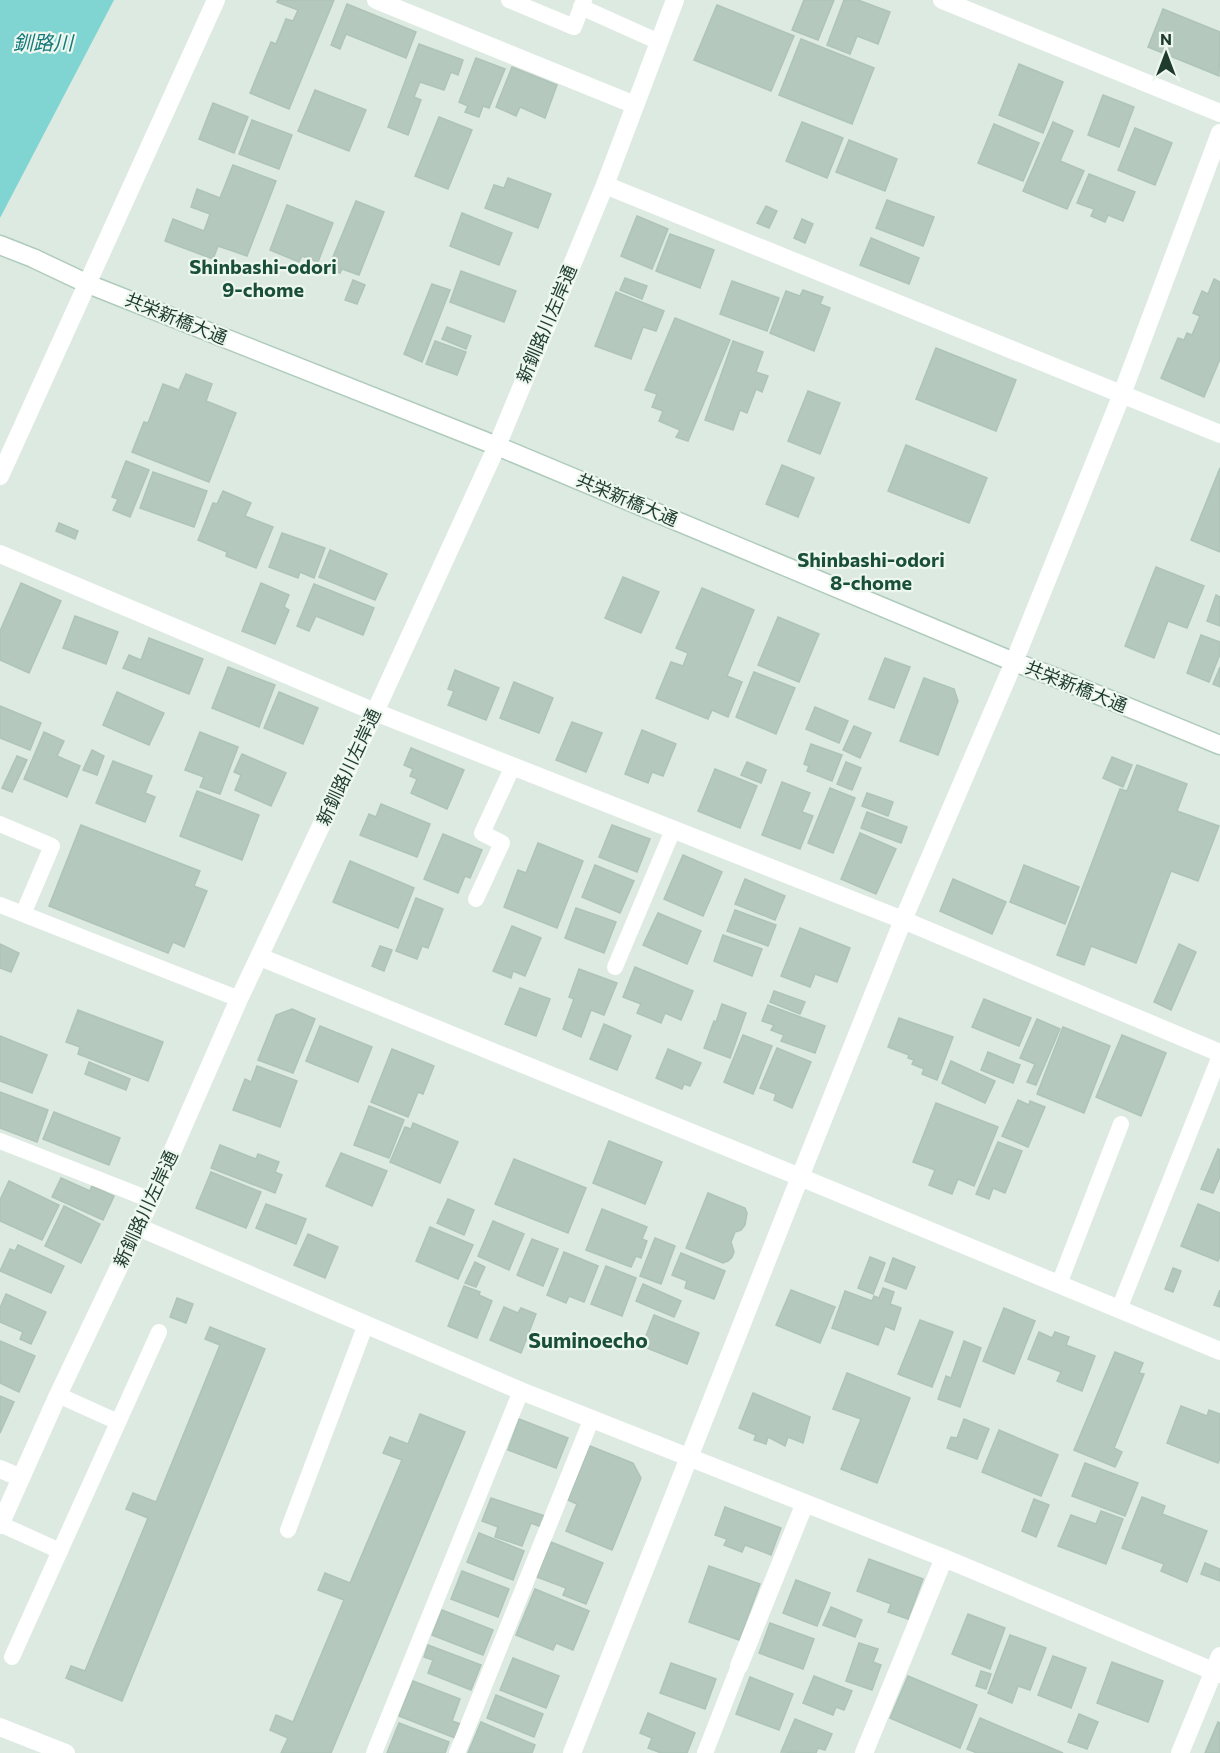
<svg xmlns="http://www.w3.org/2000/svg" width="1220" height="1753" font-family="Commissioner,'Noto Sans JP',sans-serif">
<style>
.water{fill:#80d5d3}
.building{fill:#b5c8bd;stroke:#afc4b8;stroke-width:1.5}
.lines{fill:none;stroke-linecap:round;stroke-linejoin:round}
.secondary-casing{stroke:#afcbbc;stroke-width:21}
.lane{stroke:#fff;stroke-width:16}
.street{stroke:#fff;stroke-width:18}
.secondary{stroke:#fff;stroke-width:18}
.labels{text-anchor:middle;stroke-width:4.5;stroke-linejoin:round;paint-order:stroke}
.street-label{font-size:18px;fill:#1e3b2e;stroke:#edf7f0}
.water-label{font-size:20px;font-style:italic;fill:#147a7a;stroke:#edf7f0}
.neighbourhood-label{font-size:20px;font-weight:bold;fill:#194e38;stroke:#edf7f0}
.quarter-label{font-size:21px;font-weight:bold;fill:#194e38;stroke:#edf7f0}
</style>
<rect width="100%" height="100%" fill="#ddeae2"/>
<polygon class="water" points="0,0 114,0 0,218"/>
<g class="building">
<polygon points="278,0 334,0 289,109 250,93 271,42 276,44 286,19 293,21 298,10 277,2"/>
<polygon points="804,0 834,0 818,40 792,30"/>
<polygon points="844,0 858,0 890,12 878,44 857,36 850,54 827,45"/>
<polygon points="347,4 416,32 406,58 346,34 340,49 331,45"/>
<polygon points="717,5 794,36 771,91 694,60"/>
<polygon points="1163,9 1220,32 1219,76 1148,47"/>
<polygon points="801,39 874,68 852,124 779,95"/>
<polygon points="419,44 463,60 458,75 451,72 444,90 420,82 414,97 421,100 408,135 388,127"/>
<polygon points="476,58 505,69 489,108 483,106 479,117 465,112 468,106 459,102"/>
<polygon points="1019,64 1063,82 1043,133 999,115"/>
<polygon points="512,67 557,85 545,118 520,107 516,116 496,107"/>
<polygon points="315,90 366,110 349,151 298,131"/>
<polygon points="1103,95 1134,107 1119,147 1088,135"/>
<polygon points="213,103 248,117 234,153 199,139"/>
<polygon points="439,117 472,130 448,189 415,176"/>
<polygon points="252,120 292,135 279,169 239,154"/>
<polygon points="802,122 843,138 827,178 786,161"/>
<polygon points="1053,122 1073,131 1060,161 1084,171 1067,209 1023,191"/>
<polygon points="994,124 1039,143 1023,181 978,163"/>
<polygon points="1135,128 1172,143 1155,185 1118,170"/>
<polygon points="849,140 897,159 885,191 836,172"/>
<polygon points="233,165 276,181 247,256 218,246 213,259 165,241 173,219 204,231 210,214 191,207 197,189 220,198"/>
<polygon points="1089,174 1135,192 1123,221 1108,215 1105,222 1091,216 1094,209 1077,203"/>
<polygon points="508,178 551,194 538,228 485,208 494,185 504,188"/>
<polygon points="887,200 934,217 923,246 876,228"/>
<polygon points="356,201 384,212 359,275 342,269 340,273 328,269"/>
<polygon points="287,205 333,223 318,262 302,256 299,262 270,250"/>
<polygon points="766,206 777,211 769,228 757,223"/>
<polygon points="462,213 512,233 499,265 450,246"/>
<polygon points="637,216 668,229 652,269 621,256"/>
<polygon points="802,219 813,224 805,243 794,238"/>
<polygon points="670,234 714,250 700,288 656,271"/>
<polygon points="871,238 919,258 909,284 860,265"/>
<polygon points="461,271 516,291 504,322 450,302"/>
<polygon points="625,278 647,286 642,299 620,290"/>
<polygon points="1214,279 1220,282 1220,359 1204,397 1161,378 1178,338 1184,340 1187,333 1192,335 1200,316 1193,313 1202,291 1208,294"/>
<polygon points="353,280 365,285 357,304 345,300"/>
<polygon points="732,281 779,298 767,331 720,314"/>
<polygon points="432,284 450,290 422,362 404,354"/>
<polygon points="803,290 823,297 820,304 830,308 814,351 770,333 786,291 800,296"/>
<polygon points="616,292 664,311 656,331 643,327 631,359 595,346"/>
<polygon points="675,318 730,340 688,441 676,437 680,430 659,421 663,411 652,407 657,394 645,390"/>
<polygon points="447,327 471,336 466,349 442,339"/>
<polygon points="435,341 466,352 457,375 426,364"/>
<polygon points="733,341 763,352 756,372 768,376 762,392 756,389 747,413 740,410 733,430 705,420"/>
<polygon points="936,348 1016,380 996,431 916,399"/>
<polygon points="186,374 212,384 206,401 236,413 209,482 132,452 144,422 148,423 163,384 179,390"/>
<polygon points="808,391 840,403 820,454 788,441"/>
<polygon points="906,445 987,478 969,523 888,491"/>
<polygon points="126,461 149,470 130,517 113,510 118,499 112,497"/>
<polygon points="782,465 814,478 798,517 766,504"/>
<polygon points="1220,468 1220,552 1191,540"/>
<polygon points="153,472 207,491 194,527 140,508"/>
<polygon points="223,491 251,503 245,516 273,527 256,568 226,556 227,552 198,540 213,503 217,504"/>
<polygon points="59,523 78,531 75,539 56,531"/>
<polygon points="282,533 325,548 314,578 300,572 298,578 269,567"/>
<polygon points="330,550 387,574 375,600 319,577"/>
<polygon points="1156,567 1204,586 1187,628 1168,621 1154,658 1125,646"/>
<polygon points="623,577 659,592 641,633 605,618"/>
<polygon points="21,583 61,601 29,673 0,660 0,631"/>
<polygon points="261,583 289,595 284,607 289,610 275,644 242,631"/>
<polygon points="314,584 374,608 363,635 316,616 309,631 297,626"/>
<polygon points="702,588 754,610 727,676 742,682 728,717 712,710 708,719 656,698 671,662 683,666 688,653 676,648"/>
<polygon points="1216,595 1220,597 1220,626 1207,621"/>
<polygon points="75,616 118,632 106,664 63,648"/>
<polygon points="778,617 819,634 799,682 758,665"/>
<polygon points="1201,635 1220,642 1220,654 1209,682 1187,673"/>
<polygon points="149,638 203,659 189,694 123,668 129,655 141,660"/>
<polygon points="885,658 910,667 894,708 869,699"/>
<polygon points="228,667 275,685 259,727 212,708"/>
<polygon points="1220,667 1220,687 1213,684"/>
<polygon points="455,670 499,688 486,720 448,705 454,691 448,689"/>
<polygon points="754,672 795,688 776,734 736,717"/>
<polygon points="924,678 954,689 958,701 938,755 900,741"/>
<polygon points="514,682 553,698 539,733 500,718"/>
<polygon points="117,692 164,713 149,745 103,725"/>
<polygon points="279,692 318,708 303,744 264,728"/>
<polygon points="0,706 41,723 30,750 0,738"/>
<polygon points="815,707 848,721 839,743 806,729"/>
<polygon points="572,722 602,733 586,772 556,760"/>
<polygon points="854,726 871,733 860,758 843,750"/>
<polygon points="642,730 676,744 663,776 652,772 648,783 625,774"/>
<polygon points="44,732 64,741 57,756 80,766 67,797 24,779"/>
<polygon points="200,732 238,747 220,794 200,787 204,777 185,770"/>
<polygon points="811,744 842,755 832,781 807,771 809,766 804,764"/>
<polygon points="411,748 464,770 447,809 411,793 417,779 410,776 413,769 404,765"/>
<polygon points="92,750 104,756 97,775 83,770"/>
<polygon points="242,754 286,773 271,806 235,790 241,775 234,772"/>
<polygon points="17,756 27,760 12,792 2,788"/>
<polygon points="1112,757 1132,765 1123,787 1103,778"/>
<polygon points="113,761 152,776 145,793 155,797 145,822 96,803"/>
<polygon points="747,762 766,770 761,783 741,775"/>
<polygon points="846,762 861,768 852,790 837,784"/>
<polygon points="1137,765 1187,784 1177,811 1219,826 1198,881 1171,871 1136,963 1091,946 1084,965 1057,955 1120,789 1127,791"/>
<polygon points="715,769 757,786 740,828 698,811"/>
<polygon points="782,782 810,793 802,812 813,816 800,849 762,835"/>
<polygon points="830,788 855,798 833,853 808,843"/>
<polygon points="197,791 259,815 242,860 180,836"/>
<polygon points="867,793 893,802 888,816 862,806"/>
<polygon points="381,804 430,824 417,857 360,835 369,814 376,817"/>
<polygon points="867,812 907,827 901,843 861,828"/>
<polygon points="81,825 200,871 194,886 207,891 184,947 173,942 168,953 49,906"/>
<polygon points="612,825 650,839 637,872 599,857"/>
<polygon points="860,833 896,849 876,894 841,879"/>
<polygon points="443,834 482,850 470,878 465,876 458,893 424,879"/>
<polygon points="538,843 583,861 557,928 504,907 518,870 526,873"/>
<polygon points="683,855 722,872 703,916 664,899"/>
<polygon points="350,861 414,888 398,928 333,902"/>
<polygon points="595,865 634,881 620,913 582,897"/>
<polygon points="1024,865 1079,887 1065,924 1010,902"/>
<polygon points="745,879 785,896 775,920 735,904"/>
<polygon points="953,879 1006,902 992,934 940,911"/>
<polygon points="416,898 443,909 428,948 422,946 417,959 396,951"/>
<polygon points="576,908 616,922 604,953 565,938"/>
<polygon points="735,910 776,925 768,946 727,931"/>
<polygon points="658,913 701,931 687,964 643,945"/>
<polygon points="512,926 541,938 525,976 513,971 511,978 493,971"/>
<polygon points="800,928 850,948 837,982 815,974 810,987 781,976"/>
<polygon points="723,935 762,949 752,976 714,961"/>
<polygon points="0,944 19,953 11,972 0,968"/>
<polygon points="1179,944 1196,952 1171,1010 1154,1002"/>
<polygon points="380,946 392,950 384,971 372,966"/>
<polygon points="635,967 693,991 681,1020 665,1013 661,1023 637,1013 641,1004 623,997"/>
<polygon points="579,969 617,983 604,1015 591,1010 581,1037 563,1029 574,999 569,997"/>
<polygon points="520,988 550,999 536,1036 505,1024"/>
<polygon points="774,991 805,1002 800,1014 770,1002"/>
<polygon points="984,999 1031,1018 1019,1046 972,1027"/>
<polygon points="722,1004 746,1013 730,1058 704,1048 714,1021 716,1022"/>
<polygon points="768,1005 825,1026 815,1053 781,1041 784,1035 771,1030 774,1025 762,1021"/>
<polygon points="292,1009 315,1019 293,1073 258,1060 276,1015"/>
<polygon points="78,1010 163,1042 148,1081 78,1054 80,1047 66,1042"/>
<polygon points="899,1018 953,1037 937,1080 922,1074 924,1069 912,1064 914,1060 908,1058 909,1055 888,1047"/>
<polygon points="1037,1019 1060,1029 1036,1085 1027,1082 1035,1064 1020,1058"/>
<polygon points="604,1024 631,1036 617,1070 590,1059"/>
<polygon points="320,1026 372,1047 358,1082 306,1061"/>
<polygon points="1063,1027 1110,1046 1084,1113 1037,1094"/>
<polygon points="743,1035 772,1046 753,1094 724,1082"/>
<polygon points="1122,1035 1166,1053 1141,1116 1096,1097"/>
<polygon points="0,1036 47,1055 32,1093 0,1081"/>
<polygon points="777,1048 811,1062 792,1108 774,1100 776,1094 760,1088"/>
<polygon points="392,1049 434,1066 423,1094 418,1092 408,1117 371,1102"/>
<polygon points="668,1049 701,1063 690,1086 684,1084 682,1089 656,1078"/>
<polygon points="988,1052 1020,1065 1013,1083 981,1070"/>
<polygon points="951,1061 995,1081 985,1103 942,1083"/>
<polygon points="89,1062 130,1079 126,1090 85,1074"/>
<polygon points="257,1066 297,1081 280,1127 233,1110 245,1079 251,1082"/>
<polygon points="0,1092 48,1110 37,1142 0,1128"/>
<polygon points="1018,1100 1029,1105 1030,1101 1045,1107 1028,1147 1002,1136"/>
<polygon points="936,1103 998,1127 974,1186 958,1179 952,1194 929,1185 935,1170 913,1162"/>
<polygon points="369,1106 404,1120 389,1158 354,1145"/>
<polygon points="54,1112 120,1138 109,1165 43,1139"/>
<polygon points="413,1123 458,1142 440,1183 390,1162 405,1127 411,1129"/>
<polygon points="609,1141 662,1162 645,1204 593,1183"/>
<polygon points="998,1142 1022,1151 1005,1193 993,1188 989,1199 976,1194"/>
<polygon points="220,1145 256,1159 258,1154 279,1162 275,1172 282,1175 275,1193 211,1168"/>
<polygon points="1218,1149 1220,1150 1220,1177 1213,1193 1201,1189"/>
<polygon points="341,1153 387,1171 372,1206 326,1186"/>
<polygon points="514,1159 586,1188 568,1233 495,1204"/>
<polygon points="211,1172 261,1192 246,1228 196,1208"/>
<polygon points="61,1178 90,1191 92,1186 114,1196 103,1220 52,1197"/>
<polygon points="9,1181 59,1205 42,1240 0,1221 0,1200"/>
<polygon points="708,1193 745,1208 747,1213 745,1225 741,1230 735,1232 731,1242 734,1252 732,1257 728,1261 723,1263 686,1248"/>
<polygon points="448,1199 474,1210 464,1235 437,1223"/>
<polygon points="266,1204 306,1219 296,1244 256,1228"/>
<polygon points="1198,1204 1220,1213 1220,1256 1218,1261 1181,1246"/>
<polygon points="64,1206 100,1224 81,1263 45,1246"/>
<polygon points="602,1209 647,1227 642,1239 647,1241 641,1258 636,1256 631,1267 586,1250"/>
<polygon points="493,1221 524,1234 509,1270 478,1256"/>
<polygon points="430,1227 473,1245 458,1279 416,1261"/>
<polygon points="308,1234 338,1247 325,1278 294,1265"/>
<polygon points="655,1238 675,1246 661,1284 640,1276"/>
<polygon points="532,1239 558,1249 543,1286 517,1275"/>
<polygon points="18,1245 64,1266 51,1293 0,1271 10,1249 15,1251"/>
<polygon points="564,1252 598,1266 584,1302 569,1296 566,1303 547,1295"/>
<polygon points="681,1253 725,1271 714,1299 685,1288 687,1281 672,1275"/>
<polygon points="870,1257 885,1263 873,1294 858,1288"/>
<polygon points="893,1258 915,1267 906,1289 885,1281"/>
<polygon points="475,1262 485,1267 476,1287 465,1283"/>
<polygon points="606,1266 636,1278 622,1316 591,1304"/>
<polygon points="1173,1268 1181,1271 1173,1292 1165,1289"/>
<polygon points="643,1284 681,1301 674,1317 636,1301"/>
<polygon points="464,1286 480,1292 479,1295 492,1301 477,1338 448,1326"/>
<polygon points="883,1288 894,1292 890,1304 901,1308 894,1330 885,1326 878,1345 832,1328 845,1291 872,1301 874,1296 879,1298"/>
<polygon points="791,1290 835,1307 820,1343 776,1325"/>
<polygon points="1220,1290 1220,1307 1214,1305"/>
<polygon points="6,1294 46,1312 31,1344 20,1339 23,1332 0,1322 0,1308"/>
<polygon points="177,1298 193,1304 186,1323 170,1317"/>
<polygon points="504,1307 518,1313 521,1308 536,1314 521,1353 490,1340"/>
<polygon points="1004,1308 1035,1321 1014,1374 983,1361"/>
<polygon points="654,1315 699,1333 687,1364 642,1346"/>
<polygon points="920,1320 953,1332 932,1387 898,1374"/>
<polygon points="210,1327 265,1349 122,1701 66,1678 71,1666 85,1671 148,1518 126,1509 133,1493 156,1502 220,1345 205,1339"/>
<polygon points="1039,1332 1052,1338 1055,1332 1069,1337 1066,1345 1095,1356 1082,1391 1057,1381 1061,1372 1028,1359"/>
<polygon points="0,1341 35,1356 19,1392 0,1383"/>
<polygon points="964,1341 981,1348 960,1407 938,1399 946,1376 951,1378"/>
<polygon points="1115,1352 1143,1363 1139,1373 1144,1374 1114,1448 1122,1452 1115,1467 1074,1450"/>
<polygon points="847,1373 910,1398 877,1483 841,1469 861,1419 833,1409"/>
<polygon points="753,1393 810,1417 803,1443 788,1437 785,1446 768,1437 766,1444 754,1440 756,1435 739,1428"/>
<polygon points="0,1396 14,1402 0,1433"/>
<polygon points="1181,1406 1207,1416 1209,1410 1220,1414 1220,1458 1218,1463 1167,1443"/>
<polygon points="420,1414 465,1432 331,1753 281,1753 288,1738 270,1730 276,1715 293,1722 344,1600 318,1590 325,1573 350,1583 402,1460 383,1453 390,1437 408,1444"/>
<polygon points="519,1419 568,1438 556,1468 508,1450"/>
<polygon points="964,1419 989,1429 977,1459 947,1448 951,1437 957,1438"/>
<polygon points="999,1430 1058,1455 1041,1496 982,1472"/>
<polygon points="590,1446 633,1463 641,1478 612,1550 566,1531 577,1504 568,1500"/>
<polygon points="1085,1463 1138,1483 1125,1516 1072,1496"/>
<polygon points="1142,1497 1165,1506 1162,1514 1207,1531 1187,1582 1161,1571 1164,1564 1122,1548"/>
<polygon points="491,1498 545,1516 541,1527 531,1523 522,1546 495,1537 498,1527 482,1521"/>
<polygon points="1034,1499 1049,1505 1036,1537 1022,1531"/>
<polygon points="725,1507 781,1528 771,1555 745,1545 742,1552 724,1545 727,1539 715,1535"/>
<polygon points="1101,1511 1123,1519 1106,1564 1058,1546 1071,1515 1096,1524"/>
<polygon points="479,1533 524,1551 513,1580 467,1562"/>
<polygon points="551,1542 603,1563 586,1604 563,1595 566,1588 537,1577"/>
<polygon points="869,1559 923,1579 908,1619 888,1612 891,1604 857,1591"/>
<polygon points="1205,1563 1220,1569 1220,1581 1201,1574"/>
<polygon points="709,1566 760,1584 739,1640 689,1622"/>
<polygon points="462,1571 509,1589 498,1617 451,1599"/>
<polygon points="796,1580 830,1593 817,1626 783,1613"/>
<polygon points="535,1589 589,1611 573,1650 556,1643 553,1650 516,1635"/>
<polygon points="831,1607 862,1620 855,1637 823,1625"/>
<polygon points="442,1610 493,1630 483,1655 432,1635"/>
<polygon points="968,1614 1005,1628 990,1669 952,1654"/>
<polygon points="770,1623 814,1639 803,1669 759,1653"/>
<polygon points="1010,1635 1046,1648 1030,1690 1018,1686 1012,1703 988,1693"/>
<polygon points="859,1643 878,1649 873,1662 881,1665 872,1690 846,1681"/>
<polygon points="428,1645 481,1665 471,1690 428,1673 433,1660 424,1657"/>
<polygon points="1053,1656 1086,1668 1071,1708 1038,1695"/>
<polygon points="513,1658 559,1676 546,1708 500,1690"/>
<polygon points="1112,1662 1163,1681 1148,1722 1097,1703"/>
<polygon points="671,1663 716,1679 705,1709 660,1693"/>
<polygon points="981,1671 991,1674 986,1689 976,1686"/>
<polygon points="814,1676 852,1691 844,1710 836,1707 833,1715 803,1703"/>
<polygon points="908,1676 977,1705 960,1748 890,1718"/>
<polygon points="750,1677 793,1694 779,1730 736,1714"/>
<polygon points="413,1681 460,1699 452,1721 461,1724 455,1738 399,1716"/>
<polygon points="496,1695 543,1714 534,1737 487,1718"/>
<polygon points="648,1713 695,1733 687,1753 661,1753 648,1748 652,1738 640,1733"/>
<polygon points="1079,1714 1098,1722 1087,1749 1068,1742"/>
<polygon points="980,1718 1063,1753 977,1753 967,1749"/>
<polygon points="795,1719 832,1734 825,1750 818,1748 816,1753 781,1752"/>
<polygon points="481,1722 535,1745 532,1753 468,1753"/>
<polygon points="1218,1722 1220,1723 1220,1753 1205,1753"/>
<polygon points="399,1723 449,1742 445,1753 387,1753"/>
</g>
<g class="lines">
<defs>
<polyline id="secondary" points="0,245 33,258 88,284 497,446 1014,662 1052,676 1220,745"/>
</defs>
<use href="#secondary" class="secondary-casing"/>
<g class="lane">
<polyline points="509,0 574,27 584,0"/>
<polyline points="581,7 659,42"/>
<polyline points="0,824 52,846 23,914"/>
<polyline points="476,899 502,843 482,833 513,766"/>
<polyline points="0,905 239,999"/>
<polyline points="615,967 673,830"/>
<polyline points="0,1141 151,1200"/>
<polyline points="1059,1284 1121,1124"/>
<polyline points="1119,1309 1220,1056"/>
<polyline points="58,1395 118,1422"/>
<polyline points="0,1524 60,1551"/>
<polyline points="288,1530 366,1324"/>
<polyline points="12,1657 159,1332"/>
<polyline points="374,1753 521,1391"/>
<polyline points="457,1753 592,1418"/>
<polyline points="705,1753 739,1666"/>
</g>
<g class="street">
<polyline points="376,0 635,105"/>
<polyline points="942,0 1220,113"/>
<polyline points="605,185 1220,434"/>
<polyline points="0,476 216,0"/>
<polyline points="0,554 375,712 903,920 1220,1053"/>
<polyline points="260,957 800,1177 1220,1351"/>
<polyline points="138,1227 521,1391 944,1558 1220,1674"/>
<polyline points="0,1469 21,1478"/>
<polyline points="0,1525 58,1395 151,1200 239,999 375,712 497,446 605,185 675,0"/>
<polyline points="739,1666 805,1503"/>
<polyline points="0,1727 66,1753"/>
<polyline points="572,1753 800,1177 903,920 1014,662 1122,394 1220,133"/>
<polyline points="864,1753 944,1558"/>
<polyline points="1180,1753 1220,1656"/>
</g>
<use href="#secondary" class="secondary"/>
</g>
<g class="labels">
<g class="street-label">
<text transform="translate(176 319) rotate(22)" y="6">共栄新橋大通</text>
<text transform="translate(547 324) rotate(-67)" y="6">新釧路川左岸通</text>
<text transform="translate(627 500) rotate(23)" y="6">共栄新橋大通</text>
<text transform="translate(1076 687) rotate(22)" y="6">共栄新橋大通</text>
<text transform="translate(349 767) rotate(-65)" y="6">新釧路川左岸通</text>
<text transform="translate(146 1209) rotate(-65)" y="6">新釧路川左岸通</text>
</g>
<g class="water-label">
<text x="43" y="50">釧路川</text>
</g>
<g class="neighbourhood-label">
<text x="263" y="274">Shinbashi-odori<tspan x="263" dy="23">9-chome</tspan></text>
<text x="871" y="567">Shinbashi-odori<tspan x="871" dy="23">8-chome</tspan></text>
</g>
<g class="quarter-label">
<text x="588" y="1348">Suminoecho</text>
</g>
</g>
<g transform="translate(1166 54)" stroke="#edf7f0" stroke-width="4.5" paint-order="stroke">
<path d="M0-4.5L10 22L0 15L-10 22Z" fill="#1e3b2e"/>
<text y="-9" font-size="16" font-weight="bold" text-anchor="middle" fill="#1e3b2e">N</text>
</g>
</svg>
